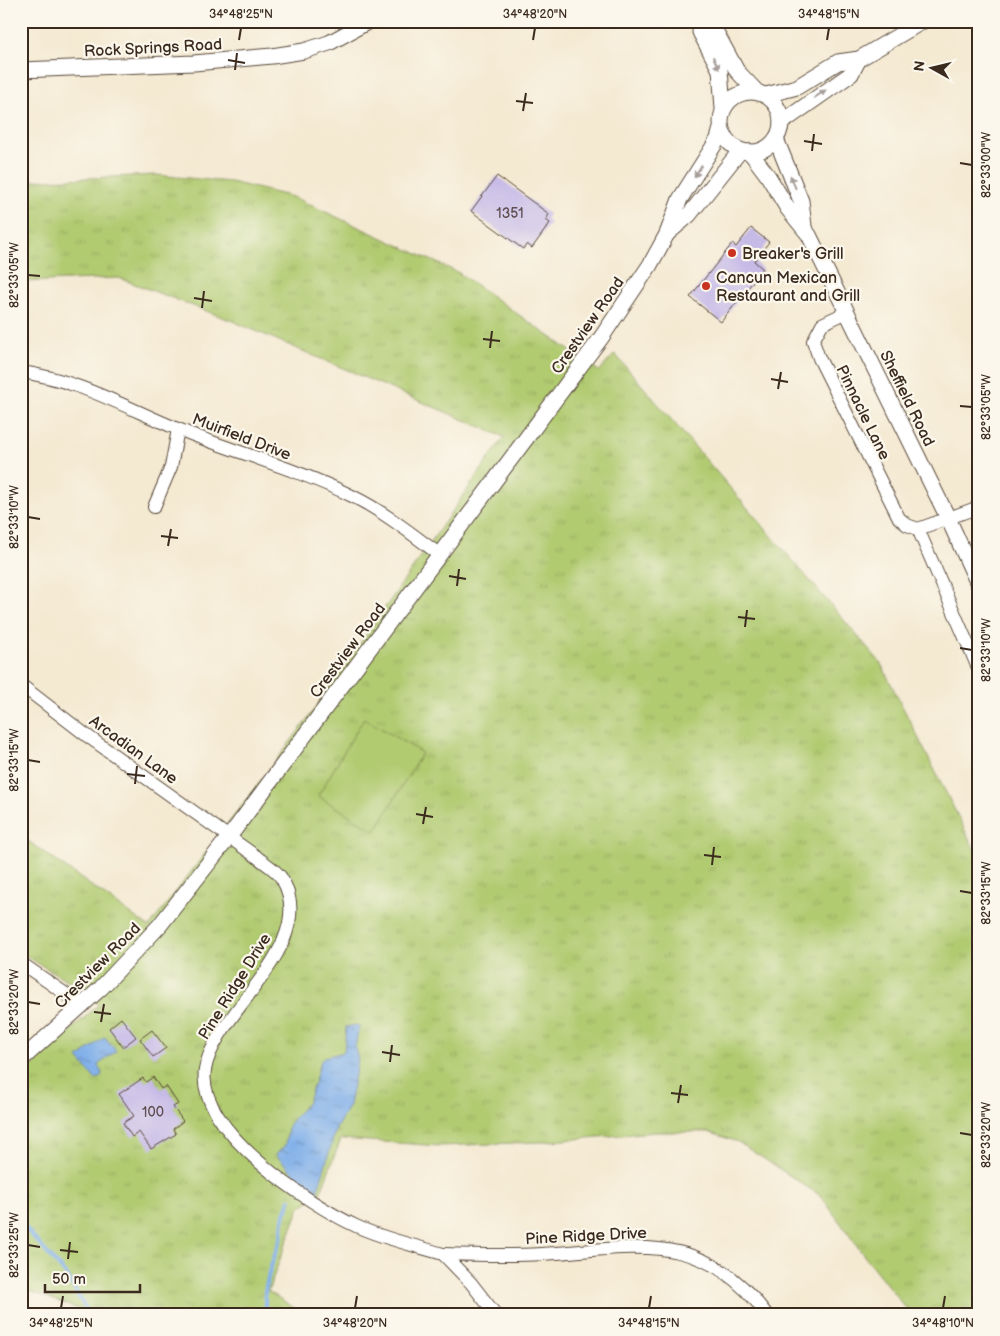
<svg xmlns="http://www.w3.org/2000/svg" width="1000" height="1336" font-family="'Balsamiq Sans',sans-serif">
  <defs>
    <pattern id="grass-tufts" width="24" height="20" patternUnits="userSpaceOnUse" patternTransform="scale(1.25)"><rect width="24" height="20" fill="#b1cb71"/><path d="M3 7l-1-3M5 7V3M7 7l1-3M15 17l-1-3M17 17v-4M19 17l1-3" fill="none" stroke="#99ae61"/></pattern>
    <pattern id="water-ripples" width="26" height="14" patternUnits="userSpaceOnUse" patternTransform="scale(1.25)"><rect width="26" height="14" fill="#7eaee9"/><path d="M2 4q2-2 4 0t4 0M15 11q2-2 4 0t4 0" fill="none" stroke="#688ebc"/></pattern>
  </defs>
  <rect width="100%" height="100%" fill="#fbf7ec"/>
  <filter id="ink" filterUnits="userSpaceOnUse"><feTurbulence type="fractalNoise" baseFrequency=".02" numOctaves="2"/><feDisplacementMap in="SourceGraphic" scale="10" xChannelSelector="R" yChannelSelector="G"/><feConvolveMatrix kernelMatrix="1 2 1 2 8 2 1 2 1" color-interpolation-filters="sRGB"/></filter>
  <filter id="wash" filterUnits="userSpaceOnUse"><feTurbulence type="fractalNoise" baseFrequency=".0096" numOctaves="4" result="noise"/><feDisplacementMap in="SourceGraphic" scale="20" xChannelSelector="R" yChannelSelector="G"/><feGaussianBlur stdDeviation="1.12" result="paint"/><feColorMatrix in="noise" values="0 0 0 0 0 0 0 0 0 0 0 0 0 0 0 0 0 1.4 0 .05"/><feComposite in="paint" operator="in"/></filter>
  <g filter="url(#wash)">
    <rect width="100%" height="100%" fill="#f4e9d1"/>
    <path fill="url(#grass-tufts)" stroke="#767a48" d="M156,175L231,182L293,197L459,273L599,371L615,354L880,662L979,858V1315H911L865,1257L821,1196L738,1142L708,1132H656L541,1142L440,1146L341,1139L320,1194L300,1207L268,1291L305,1315H83L81,1310L21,1288V1076L98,1005C78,982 46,971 21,952V836L149,927L304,724L504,437L230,320L119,278L21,282V181Z"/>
    <polygon fill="#b1cb71" stroke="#767a48" points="364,718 422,753 375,831 318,796"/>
    <g fill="url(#water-ripples)" stroke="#5c6c84">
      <polygon points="355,1025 359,1026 355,1048 358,1059 349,1105 336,1129 317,1193 298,1178 276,1155 285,1145 289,1124 308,1102 321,1061 324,1057 344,1052 346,1027"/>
      <polygon points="105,1037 116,1051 98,1065 102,1073 100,1078 95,1079 78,1058"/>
    </g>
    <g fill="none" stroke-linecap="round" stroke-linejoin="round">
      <g stroke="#7eaee9" stroke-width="4">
        <polyline points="21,1223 67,1276 89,1315"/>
        <polyline points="265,1309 265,1291 270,1269 281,1237 283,1220 290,1200"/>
      </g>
    </g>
    <g id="blocks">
      <g fill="#c6bae7">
        <polygon points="497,176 549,214 546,220 550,223 532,248 527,244 523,249 471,211"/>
        <polygon points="751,228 769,242 754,261 763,269 721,322 690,297 732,244 736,247"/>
        <polygon points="121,1018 136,1037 123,1047 109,1028"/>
        <polygon points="152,1030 166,1048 153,1057 140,1039"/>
        <polygon points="153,1077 161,1089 166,1086 178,1104 173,1107 183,1121 173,1129 176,1134 151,1149 139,1132 132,1137 123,1123 134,1116 119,1094 143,1078 146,1082"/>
      </g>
    </g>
  </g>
  <g filter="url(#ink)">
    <use href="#blocks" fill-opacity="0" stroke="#574739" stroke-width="1"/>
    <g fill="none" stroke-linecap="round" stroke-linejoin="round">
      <defs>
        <g id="minor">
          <polyline points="847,312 822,324 813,341 819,358 899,518 907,525 918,529 979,507"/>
          <path d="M21,372C76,379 127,408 178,429C234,452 298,469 352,496C383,511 412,534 440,555"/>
          <polyline points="154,507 171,467 178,429"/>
          <polyline points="918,529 979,670"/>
          <path d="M21,685L86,735L257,857C264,863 277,870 282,879C321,945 214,1012 205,1070C196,1130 310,1205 356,1226C384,1239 414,1245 443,1254"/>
          <polyline points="21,963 83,1006"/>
          <path d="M496,1315L471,1283L443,1254C476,1255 509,1256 542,1254C635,1248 703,1228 767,1315"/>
        </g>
        <g id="tertiary">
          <polyline points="701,21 700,32 720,70 723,108"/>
          <polyline points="707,21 711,23 737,71 757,92"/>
          <polyline points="21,70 194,63 272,56 304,51 329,43 369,21"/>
          <circle cx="751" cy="122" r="30"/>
          <polyline points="766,95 797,87 838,62 859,59 923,21"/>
          <polyline points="781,123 851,74 859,59"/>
          <polyline points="776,139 801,201 804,226"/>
          <polyline points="750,152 768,176 788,209 809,235 948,518 979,586"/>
          <polyline points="668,233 689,215 740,151"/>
          <polyline points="21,1060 101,988 160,925 229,837 601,338 650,265 667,234 680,199 718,139 721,128"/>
        </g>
      </defs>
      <use href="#minor" stroke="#574739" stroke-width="14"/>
      <use href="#tertiary" stroke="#574739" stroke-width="17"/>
      <use href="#minor" stroke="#fff" stroke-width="12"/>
      <use href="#tertiary" stroke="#fff" stroke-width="15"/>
    </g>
    <defs><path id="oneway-solid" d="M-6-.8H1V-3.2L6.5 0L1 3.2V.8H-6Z" transform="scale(1.25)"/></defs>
    <g fill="#a79f9a">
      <use href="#oneway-solid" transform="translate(716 63) rotate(65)"/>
      <use href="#oneway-solid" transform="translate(820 94) rotate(-34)"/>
      <use href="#oneway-solid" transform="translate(698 171) rotate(122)"/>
      <use href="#oneway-solid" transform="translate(793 182) rotate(-112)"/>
    </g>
  </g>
  <path fill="none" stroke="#3b2a1e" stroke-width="2" d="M239,40L241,28M533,40L535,28M827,40L829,28M228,60L245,63M235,70L237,53M516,101L533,103M523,111L526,93M804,141L822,144M812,151L814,134M960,163L972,165M28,275L40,276M194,298L212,301M202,308L204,291M483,339L500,341M490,348L492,331M771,379L788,382M778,389L781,372M960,406L972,407M28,517L40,519M161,536L178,538M168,546L171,529M449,576L466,579M457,586L459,569M738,617L755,619M745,627L747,610M960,648L972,650M28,760L40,762M127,774L145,776M135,784L137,766M416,814L433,817M423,824L426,807M704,855L721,857M712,865L714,847M960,891L972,893M28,1002L40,1004M94,1012L111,1014M101,1022L104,1004M382,1052L400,1055M390,1062L392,1045M671,1093L688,1095M678,1103L681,1085M960,1133L972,1135M28,1245L40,1247M60,1250L78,1252M68,1259L70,1242M61,1308L63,1296M355,1308L357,1296M649,1308L651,1296M943,1308L945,1296"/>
  <g fill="#c8321e" stroke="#fbf7ec" stroke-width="2">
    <circle cx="732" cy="253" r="5"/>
    <circle cx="706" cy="286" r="5"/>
  </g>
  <g text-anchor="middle" stroke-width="4.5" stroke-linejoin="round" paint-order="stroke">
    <g font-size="14" fill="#5e4e50">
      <text x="510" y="218">1351</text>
      <text x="153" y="1117">100</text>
    </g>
    <g font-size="16" fill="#3b2a1e" stroke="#fbf7ec">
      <text transform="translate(153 47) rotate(-3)" y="6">Rock Springs Road</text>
      <text transform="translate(587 325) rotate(-55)" y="6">Crestview Road</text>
      <text transform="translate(908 398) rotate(64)" y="6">Sheffield Road</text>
      <text transform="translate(864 412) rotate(64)" y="6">Pinnacle Lane</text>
      <text transform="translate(242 436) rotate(21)" y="6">Muirfield Drive</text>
      <text transform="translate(347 650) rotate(-53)" y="6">Crestview Road</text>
      <text transform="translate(134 749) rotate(36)" y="6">Arcadian Lane</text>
      <text transform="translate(97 965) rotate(-45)" y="6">Crestview Road</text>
      <text transform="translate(234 986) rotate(-58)" y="6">Pine Ridge Drive</text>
      <text transform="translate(586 1235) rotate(-3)" y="6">Pine Ridge Drive</text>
    </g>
    <g font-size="16" fill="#3b2a1e" stroke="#fbf7ec" text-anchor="start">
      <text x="742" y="259">Breaker's Grill</text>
      <text x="716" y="283">Cancun Mexican<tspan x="716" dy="18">Restaurant and Grill</tspan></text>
    </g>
  </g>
  <rect width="1000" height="1336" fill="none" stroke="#fbf7ec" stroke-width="55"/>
  <g transform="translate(932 68) rotate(278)" stroke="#fbf7ec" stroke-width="4" paint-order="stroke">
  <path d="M0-4L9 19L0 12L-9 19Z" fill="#3b2a1e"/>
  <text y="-8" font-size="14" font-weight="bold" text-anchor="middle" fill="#3b2a1e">N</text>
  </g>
  <path d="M45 1284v8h95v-8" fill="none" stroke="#3b2a1e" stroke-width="2.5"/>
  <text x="52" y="1284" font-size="15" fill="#3b2a1e" stroke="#fbf7ec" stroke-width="4" paint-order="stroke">50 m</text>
  <rect x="28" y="28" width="944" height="1280" fill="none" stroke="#3b2a1e" stroke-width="2"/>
  <g font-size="12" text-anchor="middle" fill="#3b2a1e">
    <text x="241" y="18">34°48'25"N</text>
    <text x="535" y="18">34°48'20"N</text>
    <text x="829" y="18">34°48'15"N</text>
    <text transform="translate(986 165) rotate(-90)" y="4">82°33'00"W</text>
    <text transform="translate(14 275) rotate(-90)" y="4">82°33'05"W</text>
    <text transform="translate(986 407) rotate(-90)" y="4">82°33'05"W</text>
    <text transform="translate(14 517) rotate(-90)" y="4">82°33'10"W</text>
    <text transform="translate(986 650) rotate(-90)" y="4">82°33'10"W</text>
    <text transform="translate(14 760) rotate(-90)" y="4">82°33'15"W</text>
    <text transform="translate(986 893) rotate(-90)" y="4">82°33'15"W</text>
    <text transform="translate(14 1002) rotate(-90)" y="4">82°33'20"W</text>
    <text transform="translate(986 1135) rotate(-90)" y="4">82°33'20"W</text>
    <text transform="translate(14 1245) rotate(-90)" y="4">82°33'25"W</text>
    <text x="61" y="1327">34°48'25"N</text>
    <text x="355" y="1327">34°48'20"N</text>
    <text x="649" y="1327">34°48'15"N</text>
    <text x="943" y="1327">34°48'10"N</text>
  </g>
</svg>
